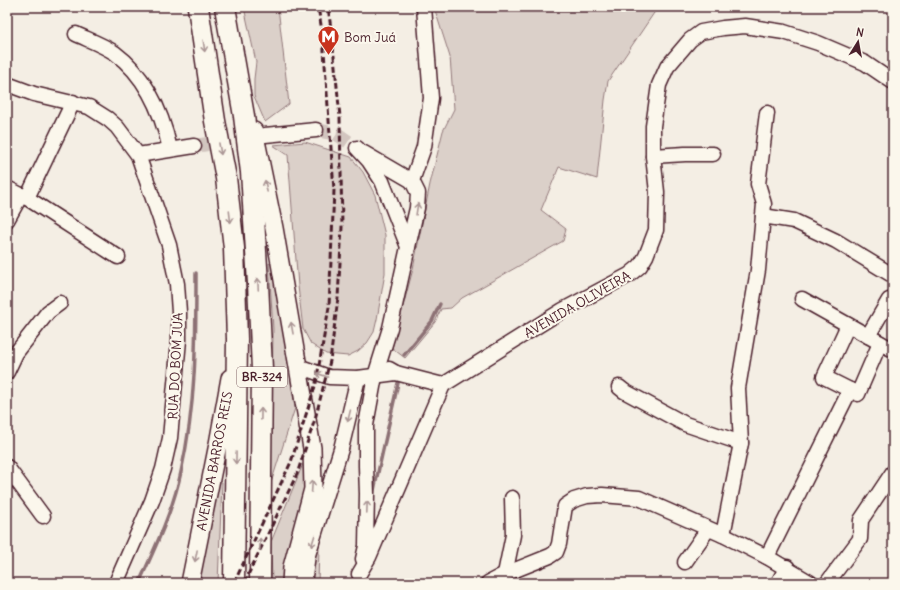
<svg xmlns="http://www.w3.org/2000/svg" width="900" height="590" font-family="Delius,sans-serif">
  <rect width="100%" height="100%" fill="#f4eee4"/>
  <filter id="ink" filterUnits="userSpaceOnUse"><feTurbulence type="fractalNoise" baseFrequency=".025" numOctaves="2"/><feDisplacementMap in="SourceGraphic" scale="8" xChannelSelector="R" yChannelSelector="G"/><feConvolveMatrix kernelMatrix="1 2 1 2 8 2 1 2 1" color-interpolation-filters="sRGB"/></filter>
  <g filter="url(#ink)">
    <g fill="#dbd0c9" stroke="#92787a">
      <polygon points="244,7 278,7 289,104 265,122 254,96 254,79 256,62"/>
      <polygon points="434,7 658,7 608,81 605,100 597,179 559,167 541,210 566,229 563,241 462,298 451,308 441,309 435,322 405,358 392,348 413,269 430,184 443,131 454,109 450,57"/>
      <polygon points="305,142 351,157 363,172 375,195 385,235 385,273 377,319 374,332 367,343 358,351 348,356 326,354 311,344 303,329 298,286 288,155 273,145"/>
      <polygon points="269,263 274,266 295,408 271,483 273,329"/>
      <polygon points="305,459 316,514 319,548 318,583 272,583 271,542"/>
      <polygon points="217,481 222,482 218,583 198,583"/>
    </g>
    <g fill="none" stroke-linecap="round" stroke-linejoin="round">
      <g stroke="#8d7174" stroke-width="3.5">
        <polyline points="404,355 432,321 440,304"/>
        <polyline points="372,499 398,383"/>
        <path d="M139,583C155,548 173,510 181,472C196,406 196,341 196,273"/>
      </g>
      <g stroke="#d2c5bf" stroke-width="14" stroke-dasharray="14 7" stroke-linecap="butt">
        <polyline points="316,130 337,134 357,148"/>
        <polyline points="194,146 255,137"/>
      </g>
      <defs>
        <g id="minor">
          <path d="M76,34C89,40 103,45 115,53C146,76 162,113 170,149"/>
          <polyline points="7,84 34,94 89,107 108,119 117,127 138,155 169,245 177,284 179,312 179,340 170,438 163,469 152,501 116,583"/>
          <polyline points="265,135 316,130"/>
          <polyline points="357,148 369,161 382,181 408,247 390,328 375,376 366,425 366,466 367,494 366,546 363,559"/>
          <polyline points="364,153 412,181 418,193 417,208 408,247"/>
          <polyline points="138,155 194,146"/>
          <polyline points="653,156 685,154 713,154"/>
          <polyline points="412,181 424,147 431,98 424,7"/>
          <polyline points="7,188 27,198 118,257"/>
          <polyline points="27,198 73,102"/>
          <polyline points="763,216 794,221 836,241 892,275 893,274"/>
          <polyline points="7,220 21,195"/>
          <polyline points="802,299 893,350"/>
          <polyline points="848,325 824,377 858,394 880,343"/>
          <polyline points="868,336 889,300"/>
          <polyline points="298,366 329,377 358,378 396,373"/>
          <polyline points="389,369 396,373 443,385"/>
          <polyline points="7,372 16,353 48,312 60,303"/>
          <polyline points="619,387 624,391 685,424 741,443"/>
          <polyline points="7,467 43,516"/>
          <polyline points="723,535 741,443 738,388 758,270 764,204 758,184 767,113"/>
          <polyline points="767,557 850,390"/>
          <polyline points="685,562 708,529"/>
          <polyline points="359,574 369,557 443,385 563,310 629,275 640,266 646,256 656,230 657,192 653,156 653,126 659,85 667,67 690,40 701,32 723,28 745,26 784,32 818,43 865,63 893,82"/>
          <polyline points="505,574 513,535 512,498"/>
          <polyline points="304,583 308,555 341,449 358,378"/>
          <polyline points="488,583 505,574 550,556 556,552 559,544 565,506 574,500 587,496 602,495 639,498 723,535 767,557 811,583"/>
          <polyline points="778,583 787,567"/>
          <polyline points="827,583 860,539 861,520 893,472"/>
        </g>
        <g id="major">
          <polyline points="254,131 274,228 312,448 313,489 292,567 291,583"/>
          <polyline points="190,583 218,444 230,378"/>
        </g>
        <g id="highway">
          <polyline points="198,7 215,121 226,178 234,248 237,339 234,583"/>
          <polyline points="225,7 244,116 251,172 258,283 262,369 260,583"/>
        </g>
      </defs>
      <use href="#minor" stroke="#4a1f2b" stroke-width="17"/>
      <use href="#major" stroke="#4a1f2b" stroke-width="20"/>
      <use href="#highway" stroke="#4a1f2b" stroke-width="23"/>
      <use href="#minor" stroke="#fbf7ec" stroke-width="14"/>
      <use href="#major" stroke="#fbf7ec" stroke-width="17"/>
      <use href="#highway" stroke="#fbf7ec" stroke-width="20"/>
      <g stroke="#4a1f2b" stroke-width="3" stroke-dasharray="6 3" stroke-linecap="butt">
        <polyline points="234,583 291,462 316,383 329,307 334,190 323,37 318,7"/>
        <polyline points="244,583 297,474 315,419 330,361 338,298 342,227 340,117 332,36 328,7"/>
      </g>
    </g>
    <defs><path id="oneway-shaft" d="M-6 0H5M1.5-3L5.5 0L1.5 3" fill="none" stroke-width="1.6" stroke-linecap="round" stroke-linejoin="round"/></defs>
    <g stroke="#ab9695">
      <use href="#oneway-shaft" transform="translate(204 46) rotate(82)"/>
      <use href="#oneway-shaft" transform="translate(220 149) rotate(80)"/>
      <use href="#oneway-shaft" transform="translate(266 186) rotate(-101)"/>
      <use href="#oneway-shaft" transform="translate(417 209) rotate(-81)"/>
      <use href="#oneway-shaft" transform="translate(230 217) rotate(83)"/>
      <use href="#oneway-shaft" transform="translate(258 284) rotate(-93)"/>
      <use href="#oneway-shaft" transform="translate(292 328) rotate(-100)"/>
      <use href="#oneway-shaft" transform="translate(322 375) rotate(-161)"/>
      <use href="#oneway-shaft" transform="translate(261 414) rotate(-89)"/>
      <use href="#oneway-shaft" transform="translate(349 416) rotate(104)"/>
      <use href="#oneway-shaft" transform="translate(236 458) rotate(91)"/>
      <use href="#oneway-shaft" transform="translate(312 486) rotate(-86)"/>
      <use href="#oneway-shaft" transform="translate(367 507) rotate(-88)"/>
      <use href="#oneway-shaft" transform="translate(313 541) rotate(107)"/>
      <use href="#oneway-shaft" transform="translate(260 544) rotate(-89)"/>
      <use href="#oneway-shaft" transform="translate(196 556) rotate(101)"/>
    </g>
  </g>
  <defs>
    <symbol id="metro-pin" viewBox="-11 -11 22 30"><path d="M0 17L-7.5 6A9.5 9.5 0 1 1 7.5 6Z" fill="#c8321e" stroke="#fbf7ec"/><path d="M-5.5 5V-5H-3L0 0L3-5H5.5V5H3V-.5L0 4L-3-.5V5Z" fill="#fff"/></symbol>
  </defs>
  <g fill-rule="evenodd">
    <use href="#metro-pin" x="316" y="24" width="25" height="34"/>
  </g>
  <g text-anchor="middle" stroke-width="4" stroke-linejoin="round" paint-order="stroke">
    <rect fill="#fbf7ec" stroke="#7f6065" stroke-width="1" x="237" y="367" width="50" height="20" rx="3"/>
    <g font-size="12" font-weight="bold" fill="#4a1f2b">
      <text x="262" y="381">BR-324</text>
    </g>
    <g font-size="13" fill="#4a1f2b" stroke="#fbf7ec" text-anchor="start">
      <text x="344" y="42">Bom Juá</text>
    </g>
    <g font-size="13" fill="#4a1f2b" stroke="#fbf7ec">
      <text transform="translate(577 304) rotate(-30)" y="5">AVENIDA OLIVEIRA</text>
      <text transform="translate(175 366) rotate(-87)" y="5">RUA DO BOM JUA</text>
      <text transform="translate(214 461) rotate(-79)" y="5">AVENIDA BARROS REIS</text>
    </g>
  </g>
  <rect width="900" height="590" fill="none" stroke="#fbf7ec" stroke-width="24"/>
  <rect x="12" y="12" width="876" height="566" fill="none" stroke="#4a1f2b" stroke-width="1.5" filter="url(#ink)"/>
  <g transform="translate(858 42) rotate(11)" stroke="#fbf7ec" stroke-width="3" paint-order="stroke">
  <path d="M0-3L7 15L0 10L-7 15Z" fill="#4a1f2b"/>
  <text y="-6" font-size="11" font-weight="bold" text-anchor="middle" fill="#4a1f2b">N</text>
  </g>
</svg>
